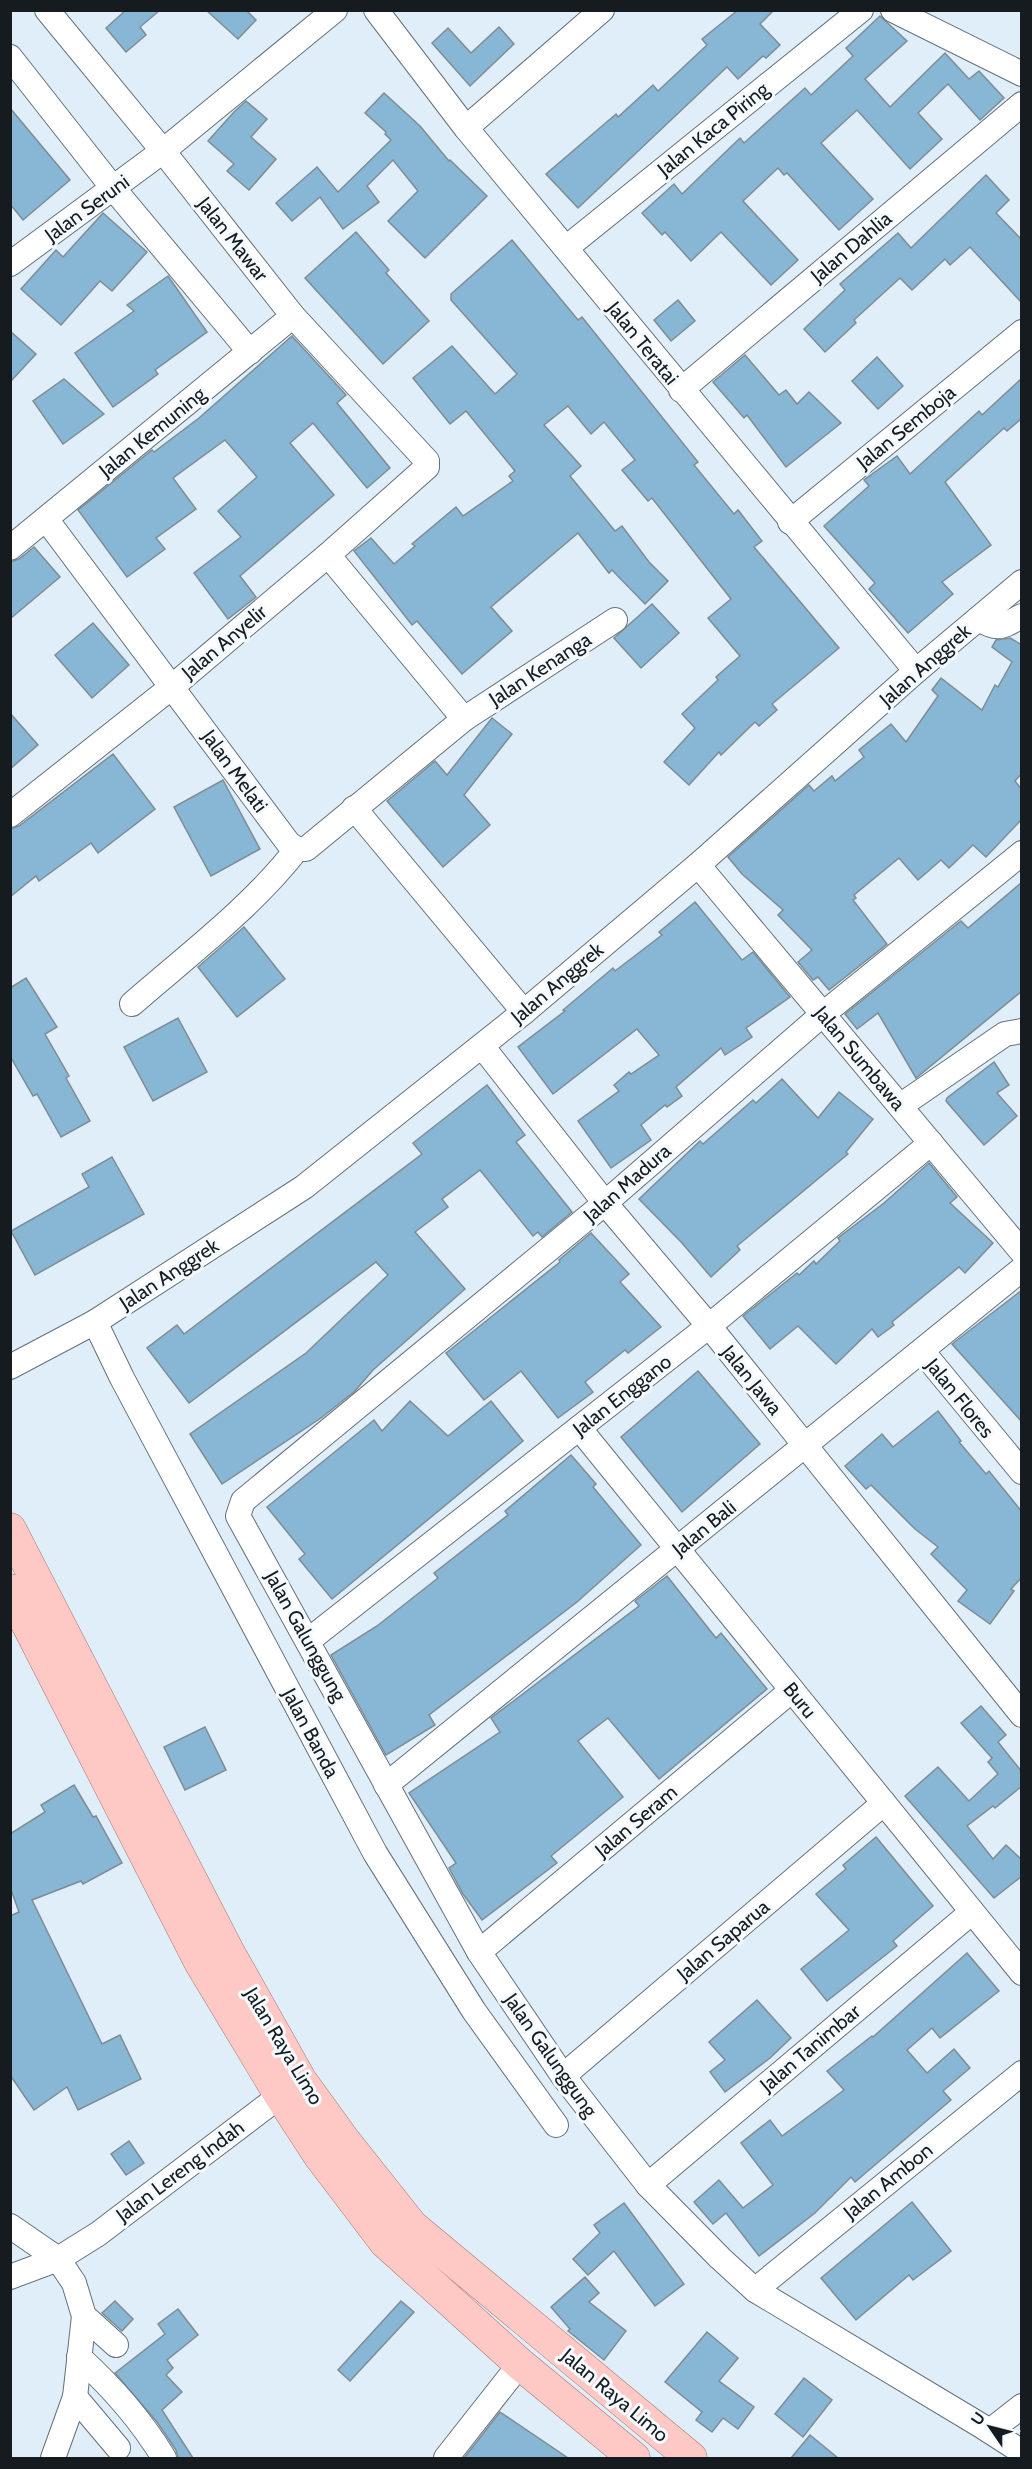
<svg xmlns="http://www.w3.org/2000/svg" width="1032" height="2469" font-family="Cabin,sans-serif">
  <rect width="100%" height="100%" fill="#dfeef8"/>
  <g fill="#88b6d5" stroke="#7e8c95" stroke-width="1.5">
    <polygon points="126,10 160,10 140,27 146,35 126,52 106,28"/>
    <polygon points="206,10 246,10 256,20 238,39"/>
    <polygon points="738,10 774,10 760,24 780,45 766,58 763,56 738,79 727,67 578,208 546,174 616,114 618,117 653,85 658,91 707,45 702,39"/>
    <polygon points="880,16 907,41 865,79 890,107 945,53 969,79 979,71 1004,98 980,120 948,84 918,113 942,139 910,169 857,110 821,143 873,199 839,230 787,173 784,175 778,168 743,201 798,260 771,285 721,232 691,261 665,232 662,235 642,213 674,184 682,194 740,138 744,143 805,88 811,95 853,56 846,48"/>
    <polygon points="499,27 514,44 470,86 432,43 448,28 471,53"/>
    <polygon points="384,93 420,126 449,161 450,160 487,196 425,258 388,221 418,191 393,160 367,186 379,202 343,229 320,197 292,221 276,203 317,167 338,192 391,140 385,134 386,132 365,113"/>
    <polygon points="246,101 267,119 251,137 276,159 249,190 227,171 234,164 208,141 234,112"/>
    <polygon points="10,108 70,180 23,220 10,204"/>
    <polygon points="986,175 1009,200 996,213 1022,240 1022,303 970,247 950,265 945,259 912,290 900,278 854,320 856,323 825,352 804,329 845,290 840,284 898,233 911,248"/>
    <polygon points="103,213 147,252 112,291 100,281 61,325 21,289 56,250 63,257"/>
    <polygon points="356,232 389,270 386,273 429,321 383,364 305,278"/>
    <polygon points="512,240 578,320 582,317 698,462 694,465 734,514 738,510 762,541 754,547 839,648 772,704 777,710 759,726 755,722 721,755 719,752 689,785 664,762 695,728 682,714 718,680 716,677 740,656 708,618 731,599 652,498 648,501 622,470 635,460 604,422 591,434 568,406 544,425 581,466 570,476 615,531 622,526 649,562 668,581 645,604 612,570 609,573 578,533 491,607 512,631 462,674 417,621 412,625 354,551 371,538 394,564 415,546 412,544 456,507 463,516 513,481 509,476 515,471 466,411 450,424 413,378 452,346 495,394 517,374 451,300 451,294"/>
    <polygon points="168,276 207,332 155,370 158,374 113,407 75,353 134,311 127,305"/>
    <polygon points="678,300 695,321 671,341 654,320"/>
    <polygon points="10,331 36,354 10,382"/>
    <polygon points="292,336 346,395 337,403 390,468 367,488 313,423 290,443 334,495 240,576 256,597 228,619 194,573 241,537 218,511 257,477 225,440 173,478 196,509 156,538 165,549 127,577 78,510 152,450 154,452 199,418"/>
    <polygon points="745,355 779,395 786,390 797,404 809,392 841,423 786,467 747,415 744,418 713,382"/>
    <polygon points="877,357 903,386 878,409 852,381"/>
    <polygon points="1022,378 1022,418 1007,431 1004,428 945,482 991,545 942,582 953,594 908,633 869,589 875,583 824,526 869,486 864,480 897,456 910,474 979,411 982,415"/>
    <polygon points="64,379 104,414 63,444 33,401"/>
    <polygon points="34,547 60,577 10,619 10,562 19,559"/>
    <polygon points="652,604 679,633 641,668 614,638"/>
    <polygon points="93,623 129,665 92,698 55,655"/>
    <polygon points="1010,638 1022,645 1022,773 1015,781 1022,790 1022,819 986,857 973,845 949,868 941,860 918,880 899,858 854,895 856,898 853,900 887,944 829,990 818,977 813,980 798,962 812,950 778,915 783,910 742,874 728,857 809,785 814,791 832,776 835,781 864,757 859,750 891,724 906,742 938,696 932,690 941,678 982,710 995,685 998,687 1012,662 992,647 996,640"/>
    <polygon points="10,713 38,745 10,769"/>
    <polygon points="492,718 512,734 464,795 490,825 443,867 387,801 435,761 447,775"/>
    <polygon points="113,754 155,809 98,853 91,843 39,881 36,876 10,897 10,829 19,826"/>
    <polygon points="223,780 260,849 211,876 174,807"/>
    <polygon points="1022,882 1022,991 916,1078 878,1013 857,1029 845,1014 961,921 968,928"/>
    <polygon points="695,902 742,960 753,952 790,997 746,1028 752,1037 725,1055 721,1048 676,1087 682,1096 667,1107 665,1105 641,1125 651,1140 611,1168 578,1121 619,1091 614,1085 629,1072 631,1074 659,1055 637,1029 553,1094 518,1047 565,1011 563,1010 613,968 615,971 662,935 659,932"/>
    <polygon points="244,927 285,979 237,1017 198,967"/>
    <polygon points="26,978 57,1027 45,1034 69,1076 66,1078 90,1121 61,1137 37,1094 33,1096 10,1056 10,988"/>
    <polygon points="178,1018 207,1072 153,1101 124,1047"/>
    <polygon points="994,1062 1009,1085 997,1093 1017,1116 984,1145 946,1101 947,1098"/>
    <polygon points="782,1079 818,1118 839,1092 873,1119 846,1152 848,1154 737,1246 740,1250 711,1277 682,1243 639,1199 700,1141 703,1144 753,1100 756,1103"/>
    <polygon points="487,1085 525,1135 516,1142 572,1212 542,1237 538,1232 533,1236 480,1170 442,1199 448,1207 415,1232 465,1289 373,1370 355,1391 321,1418 222,1484 190,1434 306,1353 388,1275 376,1262 189,1403 147,1348 177,1325 184,1334 422,1154 413,1143"/>
    <polygon points="112,1157 144,1214 35,1275 11,1231 89,1187 82,1174"/>
    <polygon points="929,1163 957,1197 950,1203 993,1243 965,1273 959,1267 892,1322 894,1325 878,1337 872,1329 836,1364 798,1326 770,1349 743,1316 797,1273 799,1275 814,1261 816,1264 840,1241 838,1238 884,1203"/>
    <polygon points="591,1233 629,1274 620,1282 661,1327 628,1353 625,1350 585,1382 593,1392 558,1418 521,1371 484,1400 446,1353 560,1262 559,1260"/>
    <polygon points="1022,1290 1022,1422 952,1344"/>
    <polygon points="698,1371 760,1444 682,1512 621,1437"/>
    <polygon points="410,1401 448,1436 491,1401 523,1441 332,1599 299,1559 305,1554 267,1507 374,1420 382,1431"/>
    <polygon points="938,1411 961,1441 959,1442 986,1474 989,1471 1022,1512 1022,1577 1011,1589 1014,1591 990,1624 958,1601 967,1590 931,1554 938,1547 915,1529 871,1485 866,1489 845,1466 882,1434 893,1447"/>
    <polygon points="571,1455 596,1484 593,1487 641,1545 577,1602 429,1715 435,1725 386,1755 331,1655 377,1626 438,1578 434,1573 508,1515 505,1511"/>
    <polygon points="667,1576 716,1638 721,1633 767,1689 659,1779 608,1718 578,1741 623,1797 551,1856 557,1863 482,1920 463,1894 449,1868 456,1863 409,1793 500,1732 491,1718 639,1606 635,1601"/>
    <polygon points="981,1706 1006,1735 998,1742 1022,1772 1022,1786 995,1808 993,1806 967,1826 993,1859 1006,1845 1022,1860 1022,1876 994,1898 905,1796 938,1767 969,1801 998,1774 988,1762 992,1758 961,1723"/>
    <polygon points="205,1727 226,1770 185,1790 164,1747"/>
    <polygon points="74,1785 93,1817 96,1816 122,1863 83,1884 81,1881 32,1900 102,2044 120,2035 141,2079 78,2110 67,2087 34,2110 10,2075 10,1916 19,1912 10,1887 10,1834 45,1812 41,1805"/>
    <polygon points="876,1837 933,1906 893,1941 897,1946 827,2001 801,1969 849,1930 816,1894 846,1869 843,1865"/>
    <polygon points="967,1953 999,1991 940,2038 932,2028 907,2050 927,2073 954,2049 970,2068 943,2091 951,2100 855,2182 851,2177 815,2213 759,2256 726,2213 713,2224 694,2202 719,2180 743,2208 773,2185 741,2143 770,2120 782,2136 844,2090 827,2071 872,2036 873,2037"/>
    <polygon points="757,2000 791,2038 770,2058 725,2092 710,2072 725,2060 709,2042"/>
    <polygon points="129,2141 144,2163 126,2175 111,2154"/>
    <polygon points="912,2202 951,2251 913,2280 909,2275 856,2320 821,2278"/>
    <polygon points="624,2203 684,2284 655,2306 614,2251 588,2275 573,2259 600,2233 594,2225"/>
    <polygon points="585,2277 599,2293 589,2302 626,2331 604,2360 568,2331 570,2329 551,2307"/>
    <polygon points="115,2301 133,2319 122,2331 102,2313"/>
    <polygon points="401,2301 414,2312 350,2381 338,2370"/>
    <polygon points="178,2309 198,2335 167,2360 173,2368 166,2375 182,2392 162,2410 193,2458 178,2458 176,2450 157,2422 115,2373 165,2334 158,2324"/>
    <polygon points="707,2332 738,2358 719,2381 754,2407 738,2429 723,2418 712,2432 696,2420 702,2412 665,2382"/>
    <polygon points="804,2378 832,2400 803,2437 775,2414"/>
    <polygon points="500,2412 568,2458 464,2458"/>
    <polygon points="810,2435 838,2458 791,2458"/>
  </g>
  <g fill="none" stroke-linecap="round" stroke-linejoin="round">
    <defs>
      <g id="minor">
        <polyline points="376,10 466,128 916,671"/>
        <polyline points="893,10 1022,74"/>
        <polyline points="10,57 113,188 250,352"/>
        <polyline points="466,128 602,10"/>
        <polyline points="566,248 861,10"/>
        <polyline points="10,264 163,151 335,10"/>
        <polyline points="681,390 1022,104"/>
        <polyline points="46,519 289,844 297,849 306,849 464,719 615,620"/>
        <polyline points="790,522 1022,332"/>
        <polyline points="10,548 293,316"/>
        <polyline points="328,555 464,719"/>
        <path d="M978,619C999,631 1001,627 1022,616"/>
        <polyline points="354,808 524,1012"/>
        <polyline points="10,815 173,686 328,555 427,467 427,461 293,316 163,151 47,10"/>
        <polyline points="1022,853 823,1014 605,1203 243,1501 238,1516 479,1952 563,2076 648,2185 720,2258 755,2290 980,2425 1022,2452"/>
        <polyline points="698,865 1022,1252"/>
        <path d="M132,1004C188,955 251,908 297,849"/>
        <polyline points="482,1046 605,1203 709,1326 1022,1715"/>
        <polyline points="900,1106 1005,1034 1022,1031"/>
        <polyline points="95,1322 122,1378 375,1853 474,2011 556,2125"/>
        <polyline points="922,1351 1022,1472"/>
        <polyline points="10,1367 95,1322 304,1187 524,1012 698,865 916,671 1022,582"/>
        <polyline points="579,1428 1022,1973"/>
        <polyline points="309,1640 709,1326 931,1143"/>
        <polyline points="386,1785 1022,1269"/>
        <polyline points="479,1952 792,1690"/>
        <polyline points="563,2076 884,1803"/>
        <polyline points="648,2185 972,1912"/>
        <polyline points="10,2226 58,2259 74,2283 84,2316 75,2397 53,2458"/>
        <polyline points="10,2277 58,2259 98,2234 293,2086"/>
        <polyline points="755,2290 1022,2073"/>
        <polyline points="84,2316 116,2345"/>
        <path d="M79,2357C112,2387 141,2420 164,2458"/>
        <polyline points="75,2397 118,2448"/>
        <polyline points="990,2431 1022,2406"/>
        <polyline points="446,2458 520,2364"/>
      </g>
      <g id="major">
        <polyline points="10,1529 229,1953 301,2081 343,2139 412,2226 691,2458"/>
        <polyline points="10,1590 200,1962 280,2095 319,2155 385,2242 520,2364 634,2458"/>
      </g>
    </defs>
    <use href="#minor" stroke="#64717a" stroke-width="26"/>
    <use href="#major" stroke="#ad7572" stroke-width="33"/>
    <use href="#minor" stroke="#fff" stroke-width="24"/>
    <use href="#major" stroke="#fec9c5" stroke-width="32"/>
  </g>
  <g text-anchor="middle" stroke-width="6" stroke-linejoin="round" paint-order="stroke">
    <g font-size="20" fill="#161b1f" stroke="#f4fafe">
      <text transform="translate(713 129) rotate(-39)" y="7">Jalan Kaca Piring</text>
      <text transform="translate(87 208) rotate(-36)" y="7">Jalan Seruni</text>
      <text transform="translate(233 239) rotate(52)" y="7">Jalan Mawar</text>
      <text transform="translate(851 247) rotate(-40)" y="7">Jalan Dahlia</text>
      <text transform="translate(643 343) rotate(51)" y="7">Jalan Teratai</text>
      <text transform="translate(906 427) rotate(-39)" y="7">Jalan Semboja</text>
      <text transform="translate(152 432) rotate(-39)" y="7">Jalan Kemuning</text>
      <text transform="translate(224 642) rotate(-40)" y="7">Jalan Anyelir</text>
      <text transform="translate(925 665) rotate(-41)" y="7">Jalan Anggrek</text>
      <text transform="translate(540 669) rotate(-33)" y="7">Jalan Kenanga</text>
      <text transform="translate(235 771) rotate(54)" y="7">Jalan Melati</text>
      <text transform="translate(557 983) rotate(-40)" y="7">Jalan Anggrek</text>
      <text transform="translate(860 1058) rotate(50)" y="7">Jalan Sumbawa</text>
      <text transform="translate(627 1183) rotate(-41)" y="7">Jalan Madura</text>
      <text transform="translate(169 1274) rotate(-33)" y="7">Jalan Anggrek</text>
      <text transform="translate(752 1380) rotate(51)" y="7">Jalan Jawa</text>
      <text transform="translate(622 1395) rotate(-38)" y="7">Jalan Enggano</text>
      <text transform="translate(960 1398) rotate(51)" y="7">Jalan Flores</text>
      <text transform="translate(704 1528) rotate(-39)" y="7">Jalan Bali</text>
      <text transform="translate(306 1636) rotate(61)" y="7">Jalan Galunggung</text>
      <text transform="translate(800 1700) rotate(51)" y="7">Buru</text>
      <text transform="translate(311 1733) rotate(62)" y="7">Jalan Banda</text>
      <text transform="translate(636 1821) rotate(-40)" y="7">Jalan Seram</text>
      <text transform="translate(723 1940) rotate(-40)" y="7">Jalan Saparua</text>
      <text transform="translate(284 2046) rotate(59)" y="7">Jalan Raya Limo</text>
      <text transform="translate(810 2048) rotate(-40)" y="7">Jalan Tanimbar</text>
      <text transform="translate(551 2055) rotate(55)" y="7">Jalan Galunggung</text>
      <text transform="translate(180 2171) rotate(-37)" y="7">Jalan Lereng Indah</text>
      <text transform="translate(888 2181) rotate(-39)" y="7">Jalan Ambon</text>
      <text transform="translate(615 2395) rotate(40)" y="7">Jalan Raya Limo</text>
    </g>
  </g>
  <rect width="1032" height="2469" fill="none" stroke="#161b1f" stroke-width="24"/>
  <g transform="translate(990 2427) rotate(305)" stroke="#f4fafe" stroke-width="4.5" paint-order="stroke">
  <path d="M0-4.5L10 22L0 15L-10 22Z" fill="#161b1f"/>
  <text y="-9" font-size="16" font-weight="bold" text-anchor="middle" fill="#161b1f">U</text>
  </g>
</svg>
